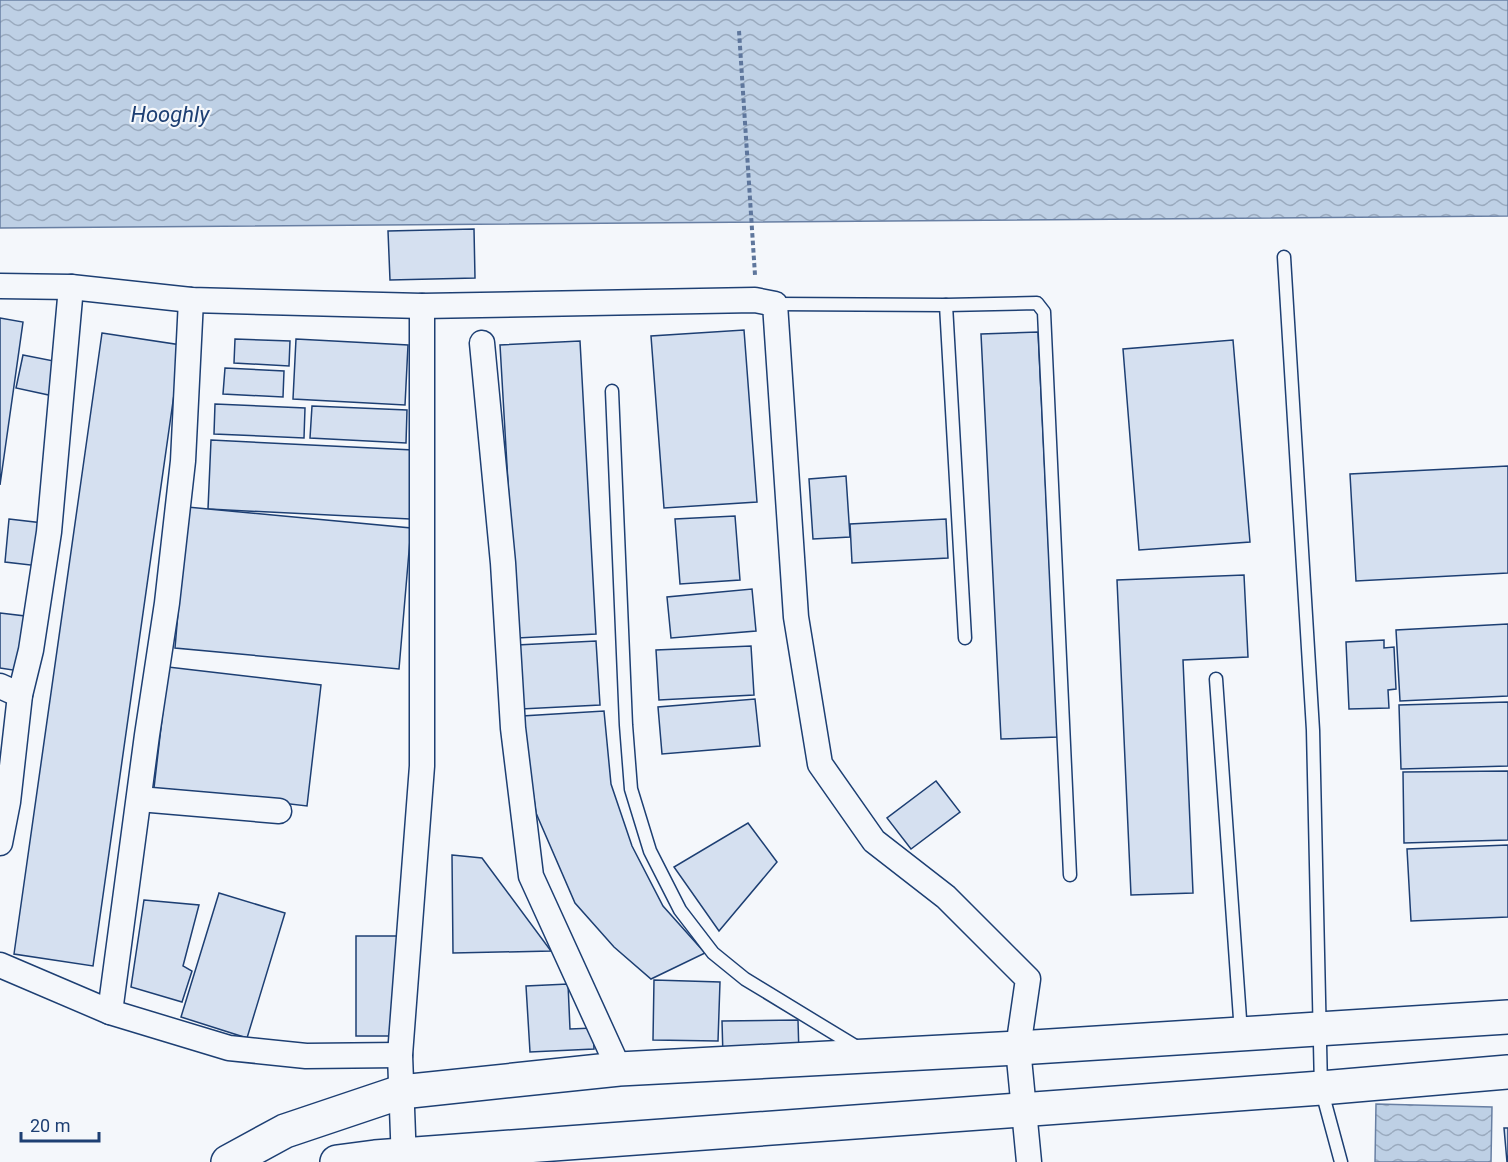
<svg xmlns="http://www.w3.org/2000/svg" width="1508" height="1162" font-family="Roboto,sans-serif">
  <defs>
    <pattern id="water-waves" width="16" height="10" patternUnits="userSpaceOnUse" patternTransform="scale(1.5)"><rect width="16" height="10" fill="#bed0e5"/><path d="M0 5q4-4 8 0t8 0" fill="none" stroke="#9aaabe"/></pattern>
  </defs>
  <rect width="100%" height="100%" fill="#f4f7fb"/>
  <g fill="url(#water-waves)" stroke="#687fa3" stroke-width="1.5">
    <polygon points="0,0 1508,0 1508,216 0,228"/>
    <polygon points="1376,1104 1492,1107 1491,1162 1375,1162"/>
  </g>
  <g fill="#d5e0f0" stroke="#1d3f73" stroke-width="1.5">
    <polygon points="474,229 475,278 390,280 388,231"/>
    <polygon points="0,318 23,322 0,485"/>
    <polygon points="744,330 757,502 664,508 651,336"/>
    <polygon points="1038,332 1058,737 1001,739 981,334"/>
    <polygon points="102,333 181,345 93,966 14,954"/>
    <polygon points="235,339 290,341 289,366 234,363"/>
    <polygon points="296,339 408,345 405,405 293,399"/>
    <polygon points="1233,340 1250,542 1139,550 1123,349"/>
    <polygon points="580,341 596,634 517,638 500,345"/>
    <polygon points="23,355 64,363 58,397 16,388"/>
    <polygon points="225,368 284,371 283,397 223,394"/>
    <polygon points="215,404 305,408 304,438 214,434"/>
    <polygon points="312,406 407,410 406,443 310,438"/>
    <polygon points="211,440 413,450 410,519 208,509"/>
    <polygon points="1508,466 1508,573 1356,581 1350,474"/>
    <polygon points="846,476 850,537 813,539 809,479"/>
    <polygon points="187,507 411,528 399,669 175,648"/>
    <polygon points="735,516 740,580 680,584 675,519"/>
    <polygon points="9,519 43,523 39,566 5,562"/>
    <polygon points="946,519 948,558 852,563 850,524"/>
    <polygon points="1244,575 1248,657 1183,660 1193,893 1131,895 1117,580"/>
    <polygon points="752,589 756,631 671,638 667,597"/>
    <polygon points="0,613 25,616 19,671 0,668"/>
    <polygon points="1508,624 1508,696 1400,701 1396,630"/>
    <polygon points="1384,640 1384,648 1394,647 1396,689 1388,690 1389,708 1349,709 1346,642"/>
    <polygon points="596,641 600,705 521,709 517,645"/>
    <polygon points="751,646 754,695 659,700 656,650"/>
    <polygon points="168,667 321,685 307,806 154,788"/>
    <polygon points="755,699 760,746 662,754 658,707"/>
    <polygon points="1508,702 1508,766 1401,769 1399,705"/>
    <polygon points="604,711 611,784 632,846 663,906 705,953 651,979 614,947 575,903 536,813 522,716"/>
    <polygon points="1508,771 1508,840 1404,843 1403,772"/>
    <polygon points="936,781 960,812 911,849 887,818"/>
    <polygon points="748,823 777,862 719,931 674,867"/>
    <polygon points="1508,845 1508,917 1411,921 1407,849"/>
    <polygon points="452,855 482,858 551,951 453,953"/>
    <polygon points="219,893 285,913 247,1038 181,1017"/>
    <polygon points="144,900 199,905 183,966 192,971 182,1002 131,987"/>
    <rect x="356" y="936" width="41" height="100"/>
    <polygon points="654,980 720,982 718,1041 653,1040"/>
    <polygon points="568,984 570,1029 593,1028 594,1049 530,1052 526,986"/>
    <polygon points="798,1020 799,1055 723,1057 722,1021"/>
    <polygon points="1504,1128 1508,1128 1508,1162 1507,1162"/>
  </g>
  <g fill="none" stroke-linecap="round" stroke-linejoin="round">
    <defs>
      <g id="service">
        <polyline points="1284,257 1313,730 1321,1088 1341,1162"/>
        <polyline points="775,304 946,305 965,638"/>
        <polyline points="946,305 1037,303 1044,312 1070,875"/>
        <polyline points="612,391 626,725 631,789 650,851 680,910 713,953 745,979 860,1049"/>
        <polyline points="1216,679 1241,1033"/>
      </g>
      <g id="minor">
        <polyline points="0,286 71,287 191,300 422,306 755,300 775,304 796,617 820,764 874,841 946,897 1028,979 1018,1048 1029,1162"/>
        <polyline points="191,300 183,461 167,603 147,735 110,1012 229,1048 306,1056 400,1055"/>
        <polyline points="482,343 503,563 513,728 531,876 619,1069"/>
        <polyline points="0,686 20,695"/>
        <polyline points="139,799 279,811"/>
        <polyline points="0,843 8,802 20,695 31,650 49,532 71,287"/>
        <polyline points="0,965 110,1012"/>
        <polyline points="404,1162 400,1055 422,766 422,306"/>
      </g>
      <g id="secondary">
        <polyline points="228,1162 285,1131 401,1092 619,1069 1018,1048 1508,1017"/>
        <polyline points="337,1162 375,1157 1321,1088 1508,1072"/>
      </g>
    </defs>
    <use href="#service" stroke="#1d3f73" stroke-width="15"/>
    <use href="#minor" stroke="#1d3f73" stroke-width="27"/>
    <use href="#secondary" stroke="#1d3f73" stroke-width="36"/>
    <polyline stroke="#5e769c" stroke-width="4" stroke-dasharray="4.5 3" stroke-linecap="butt" points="739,31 755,275"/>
    <use href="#service" stroke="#f4f7fb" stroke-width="12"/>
    <use href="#minor" stroke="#f4f7fb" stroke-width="24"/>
    <use href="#secondary" stroke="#f4f7fb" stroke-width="33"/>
  </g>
  <g text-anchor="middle" stroke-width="4.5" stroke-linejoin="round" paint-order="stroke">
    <g font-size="22" font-style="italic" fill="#1d3f73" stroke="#f4f7fb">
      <text x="170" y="122">Hooghly</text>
    </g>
  </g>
  <path d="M21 1132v9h78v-9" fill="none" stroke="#1d3f73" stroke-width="3"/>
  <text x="30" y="1132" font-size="18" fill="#1d3f73" stroke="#f4f7fb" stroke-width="4.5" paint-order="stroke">20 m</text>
</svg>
